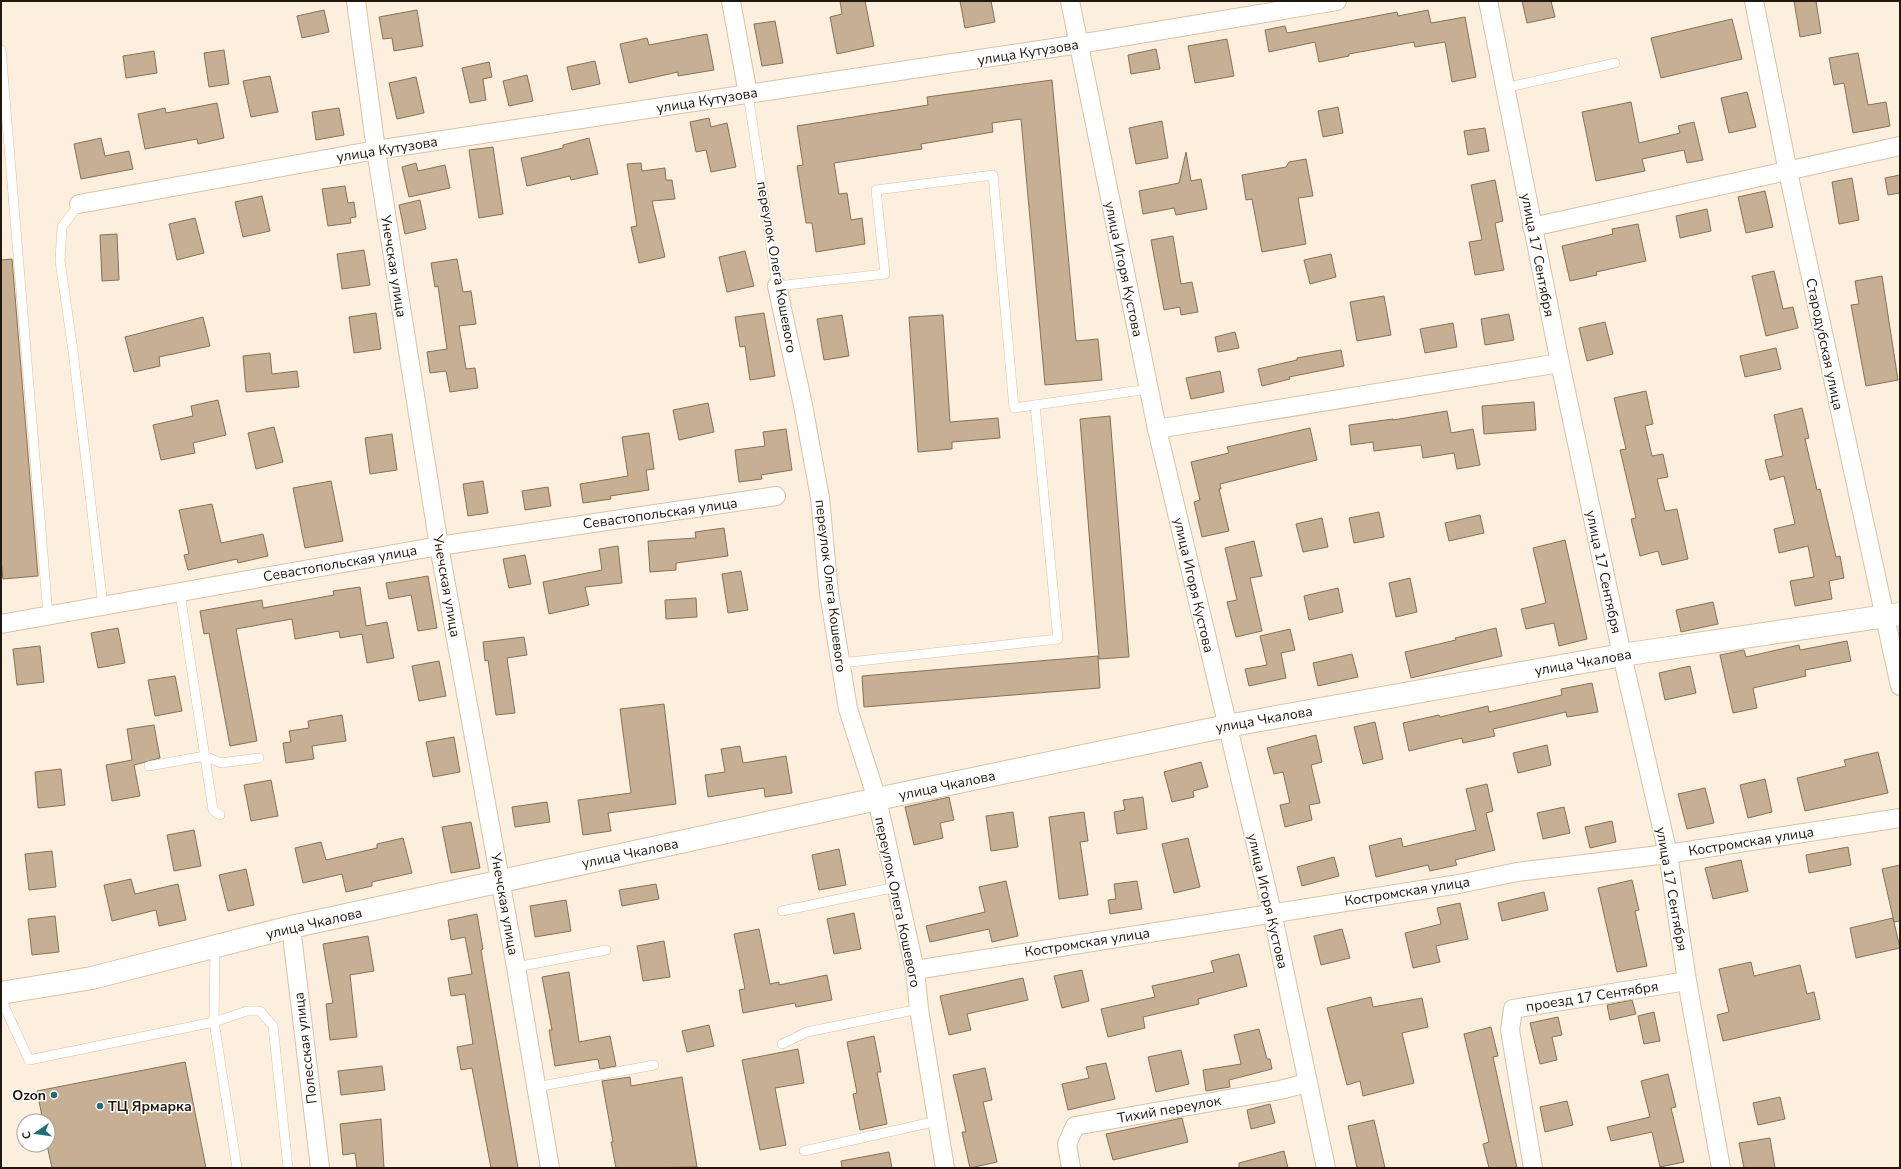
<svg xmlns="http://www.w3.org/2000/svg" width="1901" height="1169" font-family="'Nunito Sans',sans-serif">
  <rect width="100%" height="100%" fill="#fdefdd"/>
  <g fill="#c6af93" stroke="#867156">
    <polygon points="840,1 865,1 874,46 837,54 830,17 842,14"/>
    <polygon points="960,1 991,1 995,22 965,28"/>
    <polygon points="1522,1 1551,1 1555,17 1527,23"/>
    <polygon points="1794,1 1816,1 1821,33 1800,37"/>
    <polygon points="324,10 329,32 302,38 297,16"/>
    <polygon points="417,10 423,46 394,51 392,38 383,39 379,17"/>
    <polygon points="1428,10 1431,23 1465,17 1476,77 1452,82 1445,42 1415,47 1414,42 1349,54 1349,56 1319,62 1315,42 1269,52 1265,30 1285,26 1287,33 1397,12 1398,16"/>
    <polygon points="1732,19 1742,59 1661,78 1651,38"/>
    <polygon points="775,21 783,63 762,66 754,24"/>
    <polygon points="707,34 714,70 678,76 678,72 629,83 620,44 647,38 649,45"/>
    <polygon points="1227,39 1234,76 1195,83 1188,46"/>
    <polygon points="1156,49 1160,69 1131,74 1128,55"/>
    <polygon points="224,50 229,84 209,87 204,53"/>
    <polygon points="154,51 157,73 126,78 123,56"/>
    <polygon points="1858,53 1868,105 1886,102 1890,126 1853,133 1844,83 1834,85 1829,58"/>
    <polygon points="595,61 600,84 572,90 567,67"/>
    <polygon points="489,62 492,77 483,79 486,100 470,103 462,68"/>
    <polygon points="527,75 533,101 509,106 503,81"/>
    <polygon points="270,76 278,112 251,117 243,81"/>
    <polygon points="416,77 424,113 397,119 389,83"/>
    <polygon points="1052,80 1076,341 1098,339 1102,380 1045,385 1021,119 992,123 993,132 921,144 922,149 834,163 839,194 847,193 851,220 862,218 865,244 816,252 812,223 806,223 797,166 803,165 797,126 928,105 927,97"/>
    <polygon points="1747,92 1756,127 1729,133 1721,98"/>
    <polygon points="1631,102 1639,143 1680,133 1678,126 1694,122 1703,160 1687,163 1684,150 1642,159 1645,171 1596,181 1582,112"/>
    <polygon points="217,103 224,138 198,144 197,139 145,149 138,114 165,108 166,113"/>
    <polygon points="1338,107 1343,133 1323,137 1318,111"/>
    <polygon points="339,108 344,135 316,140 312,112"/>
    <polygon points="709,118 711,127 727,123 736,167 711,172 706,150 696,152 690,122"/>
    <polygon points="1162,121 1168,158 1136,164 1129,128"/>
    <polygon points="1485,128 1489,151 1468,155 1464,131"/>
    <polygon points="101,138 105,156 129,151 133,169 81,179 74,144"/>
    <polygon points="589,138 598,174 571,180 570,176 527,186 521,158 563,148 563,145"/>
    <polygon points="493,147 503,214 479,218 469,150"/>
    <polygon points="1186,152 1191,181 1201,179 1207,209 1176,215 1174,208 1143,214 1139,191 1179,183"/>
    <polygon points="1306,159 1313,196 1298,198 1306,244 1262,252 1252,199 1246,200 1242,175 1286,167 1289,162"/>
    <polygon points="416,163 418,171 445,165 450,188 409,197 402,167"/>
    <polygon points="641,163 642,171 665,168 666,180 672,180 675,199 652,201 665,257 639,263 631,227 637,226 627,164"/>
    <polygon points="1900,175 1900,193 1888,195 1885,178"/>
    <polygon points="1852,178 1859,220 1839,224 1832,182"/>
    <polygon points="1495,180 1503,221 1495,223 1504,270 1475,275 1469,242 1482,240 1471,185"/>
    <polygon points="345,186 348,203 354,202 356,217 350,218 351,223 328,226 322,189"/>
    <polygon points="1765,191 1773,227 1746,233 1738,197"/>
    <polygon points="262,196 270,231 243,237 235,202"/>
    <polygon points="420,200 426,229 405,234 399,205"/>
    <polygon points="1707,209 1711,231 1680,238 1676,216"/>
    <polygon points="195,218 204,253 177,260 169,224"/>
    <polygon points="1638,224 1646,261 1596,272 1597,275 1570,281 1562,246 1613,234 1612,229"/>
    <polygon points="117,234 119,280 102,281 100,235"/>
    <polygon points="1173,236 1181,284 1192,282 1198,312 1181,315 1180,307 1164,310 1151,240"/>
    <polygon points="364,250 370,285 342,289 337,254"/>
    <polygon points="745,251 754,286 727,292 719,257"/>
    <polygon points="1331,254 1336,277 1310,284 1304,260"/>
    <polygon points="12,259 38,576 3,579 1,560 1,260"/>
    <polygon points="457,259 463,292 471,291 476,324 459,326 466,369 475,368 478,388 450,392 446,371 430,373 427,352 447,349 438,286 435,287 431,263"/>
    <polygon points="1774,271 1783,309 1793,307 1798,328 1766,336 1752,276"/>
    <polygon points="1882,276 1898,380 1866,386 1851,305 1859,304 1855,281"/>
    <polygon points="1384,296 1391,335 1357,341 1350,302"/>
    <polygon points="376,313 381,349 354,353 349,317"/>
    <polygon points="764,313 775,376 750,380 745,346 740,347 735,317"/>
    <polygon points="1509,314 1514,340 1485,345 1481,319"/>
    <polygon points="842,315 849,356 824,360 817,319"/>
    <polygon points="943,315 950,422 998,418 1000,438 952,442 952,449 918,452 909,317"/>
    <polygon points="203,317 210,346 159,357 160,366 134,372 125,337"/>
    <polygon points="1605,322 1613,354 1587,361 1579,328"/>
    <polygon points="1453,323 1457,347 1425,353 1420,329"/>
    <polygon points="1235,332 1239,348 1218,352 1215,337"/>
    <polygon points="1776,348 1781,369 1745,377 1740,356"/>
    <polygon points="1341,350 1344,366 1289,377 1290,379 1262,386 1258,369 1297,360 1297,358"/>
    <polygon points="270,353 272,374 297,371 299,387 246,392 243,356"/>
    <polygon points="1220,371 1224,392 1191,399 1186,378"/>
    <polygon points="1646,391 1653,424 1645,426 1652,456 1663,454 1668,477 1657,479 1665,511 1677,509 1688,559 1662,565 1658,551 1640,556 1631,519 1636,518 1620,450 1626,449 1614,398"/>
    <polygon points="218,400 226,435 193,443 195,453 161,460 153,425 193,416 191,406"/>
    <polygon points="1534,402 1536,430 1484,434 1482,406"/>
    <polygon points="708,403 714,432 679,440 673,410"/>
    <polygon points="1802,408 1809,438 1805,439 1817,490 1820,489 1836,557 1840,556 1844,578 1829,581 1832,599 1795,606 1790,581 1814,577 1808,546 1779,553 1774,529 1795,524 1784,476 1770,480 1765,460 1783,456 1774,415"/>
    <polygon points="1447,411 1451,433 1473,429 1480,465 1457,469 1454,453 1423,458 1421,445 1374,451 1373,442 1351,445 1349,425 1393,419 1393,420"/>
    <polygon points="1110,416 1129,657 1099,659 1080,419"/>
    <polygon points="274,427 283,462 256,469 248,433"/>
    <polygon points="1310,428 1317,460 1220,484 1221,489 1219,489 1229,531 1202,537 1194,502 1200,500 1191,462 1229,453 1227,447"/>
    <polygon points="786,429 792,470 761,475 762,479 739,482 735,450 765,446 763,432"/>
    <polygon points="649,433 654,469 646,470 649,490 610,496 611,499 583,503 580,484 628,476 622,437"/>
    <polygon points="392,434 397,470 370,474 365,438"/>
    <polygon points="331,481 343,541 305,548 293,488"/>
    <polygon points="483,481 488,513 468,516 463,484"/>
    <polygon points="548,487 551,506 525,510 522,491"/>
    <polygon points="212,504 221,543 263,534 268,556 238,563 237,559 188,570 184,555 189,554 179,510"/>
    <polygon points="1379,512 1384,537 1354,543 1349,518"/>
    <polygon points="1480,515 1484,533 1449,541 1445,523"/>
    <polygon points="1322,518 1328,547 1303,552 1296,524"/>
    <polygon points="724,528 728,556 676,563 676,570 650,572 648,541 696,538 695,532"/>
    <polygon points="1565,540 1587,639 1559,646 1554,623 1526,629 1521,609 1546,603 1533,548"/>
    <polygon points="1254,541 1262,576 1250,578 1262,631 1236,637 1227,602 1237,600 1225,548"/>
    <polygon points="618,546 622,583 585,587 589,605 549,614 543,582 602,570 599,549"/>
    <polygon points="525,555 531,584 509,588 503,559"/>
    <polygon points="741,571 748,610 728,613 722,574"/>
    <polygon points="428,576 437,628 418,631 411,595 389,599 386,583"/>
    <polygon points="1410,578 1417,612 1396,617 1389,583"/>
    <polygon points="360,587 366,626 387,622 394,658 367,663 362,634 340,638 339,631 295,639 292,619 236,629 257,741 230,746 209,633 204,634 200,611 262,600 263,608 334,595 333,591"/>
    <polygon points="1338,588 1343,612 1309,620 1304,596"/>
    <polygon points="696,598 697,617 666,619 665,600"/>
    <polygon points="1713,602 1718,624 1681,632 1676,610"/>
    <polygon points="118,628 125,663 98,668 91,633"/>
    <polygon points="1496,628 1502,656 1411,678 1405,652 1456,640 1455,638"/>
    <polygon points="1290,629 1295,650 1281,653 1286,678 1249,686 1245,669 1267,665 1260,636"/>
    <polygon points="524,637 527,655 507,658 515,713 496,715 488,660 485,661 483,642"/>
    <polygon points="1847,641 1851,661 1805,670 1806,676 1753,688 1757,708 1733,713 1720,655 1744,650 1746,657 1799,645 1800,650"/>
    <polygon points="40,646 44,682 17,685 13,649"/>
    <polygon points="1352,654 1358,677 1318,686 1313,663"/>
    <polygon points="1098,656 1100,688 864,707 862,676"/>
    <polygon points="439,661 446,696 419,701 412,666"/>
    <polygon points="1690,666 1696,693 1665,700 1659,673"/>
    <polygon points="175,676 182,711 155,716 148,680"/>
    <polygon points="1592,683 1598,712 1567,717 1566,712 1493,729 1495,736 1463,743 1462,738 1409,751 1403,723 1439,715 1440,717 1488,706 1489,712 1562,695 1561,689"/>
    <polygon points="664,704 676,804 608,813 611,831 583,835 578,800 631,793 620,709"/>
    <polygon points="342,715 346,741 312,746 314,759 286,763 283,743 291,742 289,731 309,728 308,721"/>
    <polygon points="1375,722 1383,759 1363,764 1354,727"/>
    <polygon points="154,725 160,758 134,765 140,796 112,801 106,765 132,760 127,729"/>
    <polygon points="1316,735 1322,762 1311,765 1320,803 1309,805 1312,820 1285,827 1280,805 1290,803 1283,772 1274,774 1267,748"/>
    <polygon points="454,737 460,772 433,777 426,742"/>
    <polygon points="1547,745 1551,765 1518,773 1513,753"/>
    <polygon points="740,746 743,763 786,756 792,793 765,797 764,788 708,797 705,775 725,772 721,749"/>
    <polygon points="1878,752 1888,793 1805,811 1797,778 1846,766 1844,760"/>
    <polygon points="1201,762 1208,787 1193,791 1194,797 1172,802 1164,772"/>
    <polygon points="61,769 65,805 38,808 35,772"/>
    <polygon points="1765,779 1772,812 1748,818 1740,785"/>
    <polygon points="271,780 278,816 251,821 244,785"/>
    <polygon points="1487,784 1493,811 1486,813 1495,850 1455,860 1457,865 1430,871 1428,865 1376,877 1369,846 1401,838 1403,847 1476,830 1466,789"/>
    <polygon points="1705,788 1714,823 1687,829 1678,794"/>
    <polygon points="949,797 954,820 940,823 943,838 914,845 905,807"/>
    <polygon points="1143,797 1147,829 1117,834 1114,812 1125,810 1123,800"/>
    <polygon points="547,802 550,822 515,827 512,807"/>
    <polygon points="1564,807 1570,833 1543,839 1537,813"/>
    <polygon points="1013,812 1018,847 991,851 986,816"/>
    <polygon points="1084,812 1088,841 1080,842 1088,895 1059,899 1049,817"/>
    <polygon points="1612,821 1616,842 1590,848 1585,827"/>
    <polygon points="471,822 480,868 451,873 442,827"/>
    <polygon points="194,830 201,866 174,871 167,835"/>
    <polygon points="403,838 412,873 372,882 372,886 346,892 342,874 303,883 295,848 321,842 326,860 377,848 377,844"/>
    <polygon points="1188,838 1200,887 1174,893 1162,844"/>
    <polygon points="1848,847 1851,865 1809,873 1806,855"/>
    <polygon points="839,849 846,885 819,890 812,855"/>
    <polygon points="52,851 56,887 29,890 25,854"/>
    <polygon points="1334,857 1339,876 1302,886 1297,867"/>
    <polygon points="1741,860 1748,891 1713,899 1705,868"/>
    <polygon points="1900,865 1900,921 1894,922 1882,869"/>
    <polygon points="246,869 254,905 228,911 219,875"/>
    <polygon points="131,879 135,894 178,884 186,920 159,926 156,910 112,921 104,885"/>
    <polygon points="1632,880 1639,910 1635,911 1647,966 1617,972 1598,888"/>
    <polygon points="1006,881 1018,936 992,942 989,929 930,942 926,926 985,912 979,887"/>
    <polygon points="1137,881 1142,909 1110,914 1108,900 1116,899 1114,884"/>
    <polygon points="656,884 659,899 622,906 619,890"/>
    <polygon points="1544,892 1548,910 1502,921 1498,903"/>
    <polygon points="566,900 571,931 535,937 530,906"/>
    <polygon points="1460,903 1468,939 1436,946 1440,962 1413,968 1405,933 1441,924 1437,908"/>
    <polygon points="854,913 861,949 834,954 827,919"/>
    <polygon points="477,914 483,949 481,950 518,1168 491,1168 472,1068 461,1070 457,1047 473,1044 465,994 451,996 448,978 472,974 465,937 451,940 448,920"/>
    <polygon points="55,916 59,952 32,955 28,919"/>
    <polygon points="1893,918 1900,948 1856,958 1850,928"/>
    <polygon points="759,929 770,984 779,982 779,985 827,975 832,1000 796,1007 795,1003 743,1013 739,990 745,989 734,934"/>
    <polygon points="1342,929 1350,958 1321,965 1314,936"/>
    <polygon points="368,936 374,971 350,975 357,1037 330,1040 326,1004 333,1003 323,944"/>
    <polygon points="664,941 670,977 643,981 637,946"/>
    <polygon points="1239,954 1247,986 1198,999 1199,1004 1143,1017 1145,1028 1108,1037 1101,1009 1155,997 1152,986 1214,972 1211,961"/>
    <polygon points="1751,962 1754,976 1800,965 1807,994 1814,992 1820,1019 1723,1041 1717,1015 1729,1012 1719,969"/>
    <polygon points="1082,970 1089,1001 1062,1008 1054,976"/>
    <polygon points="569,972 579,1042 610,1036 616,1066 600,1069 598,1059 555,1066 549,1030 552,1030 542,977"/>
    <polygon points="1023,978 1028,1000 967,1014 971,1030 949,1035 940,996"/>
    <polygon points="1371,997 1373,1007 1422,998 1428,1027 1402,1033 1414,1083 1363,1096 1360,1081 1347,1085 1327,1008"/>
    <polygon points="1632,1000 1636,1014 1610,1020 1607,1005"/>
    <polygon points="1654,1012 1660,1041 1644,1044 1638,1016"/>
    <polygon points="1558,1017 1562,1035 1552,1037 1557,1060 1540,1064 1530,1023"/>
    <polygon points="709,1025 714,1046 687,1052 682,1031"/>
    <polygon points="1491,1027 1498,1056 1493,1057 1517,1168 1489,1168 1483,1144 1489,1142 1464,1034"/>
    <polygon points="1259,1029 1267,1059 1270,1059 1272,1069 1229,1080 1230,1087 1206,1091 1203,1070 1241,1064 1234,1035"/>
    <polygon points="874,1036 881,1072 877,1072 887,1124 860,1130 853,1094 857,1093 847,1042"/>
    <polygon points="798,1049 804,1083 775,1088 786,1145 760,1150 742,1060"/>
    <polygon points="1181,1050 1189,1084 1156,1092 1148,1057"/>
    <polygon points="185,1062 206,1168 52,1168 47,1145 48,1121 43,1121 37,1091"/>
    <polygon points="1106,1063 1115,1099 1068,1110 1062,1084 1089,1078 1086,1067"/>
    <polygon points="382,1066 385,1090 341,1095 338,1071"/>
    <polygon points="985,1068 992,1100 983,1102 997,1162 970,1168 962,1132 966,1132 953,1075"/>
    <polygon points="1668,1074 1676,1107 1671,1108 1684,1162 1660,1167 1652,1132 1611,1141 1607,1127 1650,1117 1641,1081"/>
    <polygon points="630,1077 631,1086 682,1077 697,1167 616,1168 611,1142 613,1142 602,1081"/>
    <polygon points="1780,1097 1785,1119 1758,1125 1753,1103"/>
    <polygon points="1567,1101 1573,1125 1545,1132 1540,1107"/>
    <polygon points="1270,1104 1275,1123 1251,1129 1247,1110"/>
    <polygon points="1182,1118 1188,1142 1113,1160 1106,1134"/>
    <polygon points="381,1119 384,1168 357,1168 355,1153 343,1155 340,1124"/>
    <polygon points="1374,1120 1385,1168 1357,1168 1348,1126"/>
    <polygon points="1770,1138 1775,1168 1744,1168 1739,1143"/>
    <polygon points="1284,1151 1288,1168 1239,1168 1239,1163"/>
    <polygon points="889,1152 892,1168 842,1168 841,1161"/>
  </g>
  <g fill="none" stroke-linecap="round" stroke-linejoin="round">
    <defs>
      <g id="service">
        <polyline points="1,50 48,615"/>
        <polyline points="1505,88 1615,63"/>
        <polyline points="748,94 777,286 885,274 876,190 993,175 1014,408 1035,405"/>
        <polyline points="79,204 62,227 60,261 73,351 103,606"/>
        <polyline points="180,593 213,810 220,815"/>
        <polyline points="841,663 1058,639 1035,405 1149,389"/>
        <polyline points="149,766 205,756 221,763 259,758"/>
        <polyline points="782,911 896,887"/>
        <polyline points="215,947 214,1022 237,1168"/>
        <polyline points="516,967 606,950"/>
        <polyline points="1,999 29,1060 214,1022 247,1011 260,1011 273,1026 288,1168"/>
        <polyline points="782,1044 807,1032 919,1009"/>
        <polyline points="536,1087 654,1065"/>
        <polyline points="804,1151 937,1121"/>
      </g>
      <g id="minor">
        <polyline points="356,1 376,150 439,546 516,967 550,1168"/>
        <polyline points="731,1 748,94"/>
        <polyline points="1070,1 1157,429 1272,912 1326,1168"/>
        <polyline points="1488,1 1560,363 1622,655 1668,854 1687,981 1721,1168"/>
        <polyline points="1754,1 1788,172 1900,686"/>
        <polyline points="79,204 376,150 1079,44 1337,1"/>
        <polyline points="1532,227 1900,146"/>
        <polyline points="777,286 803,405 820,498 829,593 848,709 877,799 915,970 919,1009 945,1168"/>
        <polyline points="1157,429 1560,363"/>
        <polyline points="1,624 439,546 776,496"/>
        <polyline points="291,927 320,1168"/>
        <polyline points="915,970 1459,884 1517,872 1668,854 1900,818"/>
        <polyline points="1071,1168 1067,1144 1075,1126 1280,1090 1307,1083"/>
        <polyline points="1533,1168 1510,1030 1513,1009 1687,981"/>
      </g>
      <polyline id="tertiary" points="1,993 92,978 291,927 877,799 1227,726 1622,655 1900,614"/>
    </defs>
    <use href="#service" stroke="#d9c1a4" stroke-width="10"/>
    <use href="#minor" stroke="#d9c1a4" stroke-width="20"/>
    <use href="#tertiary" stroke="#d9c1a4" stroke-width="24"/>
    <use href="#service" stroke="#fff" stroke-width="9"/>
    <use href="#minor" stroke="#fff" stroke-width="18"/>
    <use href="#tertiary" stroke="#fff" stroke-width="22"/>
  </g>
  <g fill="#236e72" stroke="#fff" stroke-width="1.5">
    <circle cx="54" cy="1095" r="4"/>
    <circle cx="100" cy="1106" r="4"/>
  </g>
  <g text-anchor="middle" stroke-width="3" stroke-linejoin="round" paint-order="stroke">
    <g font-size="14" fill="#20170d" stroke="#fff">
      <text transform="translate(1028 52) rotate(-9)" y="5">улица Кутузова</text>
      <text transform="translate(707 100) rotate(-9)" y="5">улица Кутузова</text>
      <text transform="translate(387 149) rotate(-9)" y="5">улица Кутузова</text>
      <text transform="translate(1538 255) rotate(79)" y="5">улица 17 Сентября</text>
      <text transform="translate(394 266) rotate(81)" y="5">Унечская улица</text>
      <text transform="translate(777 267) rotate(80)" y="5">переулок Олега Кошевого</text>
      <text transform="translate(1124 269) rotate(78)" y="5">улица Игоря Кустова</text>
      <text transform="translate(1825 344) rotate(78)" y="5">Стародубская улица</text>
      <text transform="translate(660 513) rotate(-8)" y="5">Севастопольская улица</text>
      <text transform="translate(340 563) rotate(-10)" y="5">Севастопольская улица</text>
      <text transform="translate(1604 572) rotate(78)" y="5">улица 17 Сентября</text>
      <text transform="translate(1194 585) rotate(77)" y="5">улица Игоря Кустова</text>
      <text transform="translate(447 586) rotate(80)" y="5">Унечская улица</text>
      <text transform="translate(831 586) rotate(83)" y="5">переулок Олега Кошевого</text>
      <text transform="translate(1583 662) rotate(-10)" y="5">улица Чкалова</text>
      <text transform="translate(1264 719) rotate(-10)" y="5">улица Чкалова</text>
      <text transform="translate(947 785) rotate(-12)" y="5">улица Чкалова</text>
      <text transform="translate(1751 841) rotate(-9)" y="5">Костромская улица</text>
      <text transform="translate(630 853) rotate(-12)" y="5">улица Чкалова</text>
      <text transform="translate(1672 889) rotate(80)" y="5">улица 17 Сентября</text>
      <text transform="translate(1407 891) rotate(-9)" y="5">Костромская улица</text>
      <text transform="translate(1268 901) rotate(77)" y="5">улица Игоря Кустова</text>
      <text transform="translate(898 902) rotate(78)" y="5">переулок Олега Кошевого</text>
      <text transform="translate(505 904) rotate(80)" y="5">Унечская улица</text>
      <text transform="translate(314 923) rotate(-13)" y="5">улица Чкалова</text>
      <text transform="translate(1087 942) rotate(-9)" y="5">Костромская улица</text>
      <text transform="translate(1592 996) rotate(-9)" y="5">проезд 17 Сентября</text>
      <text transform="translate(305 1048) rotate(-97)" y="5">Полесская улица</text>
      <text transform="translate(1169 1109) rotate(-10)" y="5">Тихий переулок</text>
    </g>
    <g font-size="14" font-weight="bold" fill="#20170d" stroke="#fff" text-anchor="end">
      <text x="46" y="1100">Ozon</text>
      <text x="108" y="1111" text-anchor="start">ТЦ Ярмарка</text>
    </g>
  </g>
  <rect width="1901" height="1169" fill="none" stroke="#20170d" stroke-width="4"/>
  <g transform="translate(36 1133) rotate(257)"><circle r="19" fill="#ffffff" stroke="#a6a29e"/>
  <path d="M0-3L7 15L0 10L-7 15Z" fill="#236e72"/>
  <text y="-6" font-size="11" font-weight="bold" text-anchor="middle" fill="#20170d">С</text>
  </g>
</svg>
